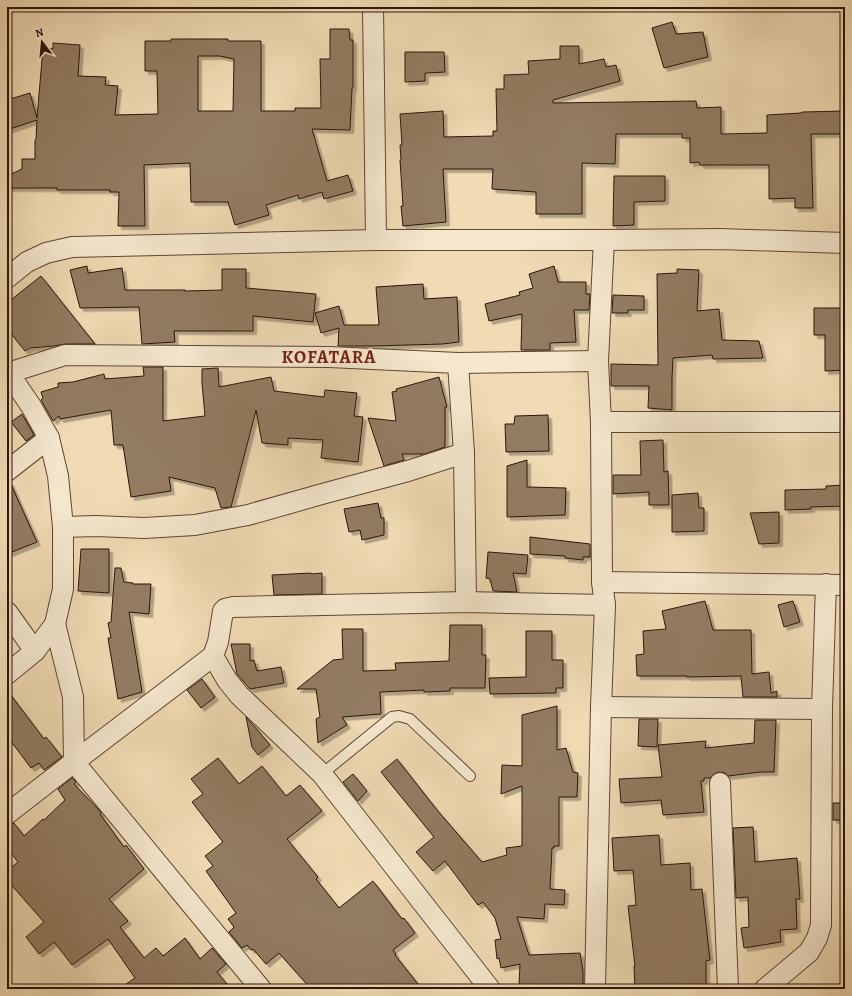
<svg xmlns="http://www.w3.org/2000/svg" width="852" height="996" font-family="Alegreya,serif">
  <defs>
    <filter id="shadow"><feDropShadow dx="3.5" dy="3.5" stdDeviation="0" flood-color="#0004"/></filter>
  </defs>
  <rect width="100%" height="100%" fill="#f0dbb4"/>
  <filter id="stains"><feTurbulence type="fractalNoise" baseFrequency=".005" numOctaves="4"/><feColorMatrix values="0 0 0 0 .2 0 0 0 0 .09 0 0 0 0 .02 0 0 0 .5 -.17"/></filter>
  <radialGradient id="worn" r=".72"><stop offset=".6" stop-color="#630" stop-opacity="0"/><stop offset="1" stop-color="#630" stop-opacity=".3"/></radialGradient>
  <g fill="#927c62" stroke="#2c150a" fill-rule="evenodd" filter="url(#shadow)">
    <polygon points="672,22 676,34 703,32 708,57 695,60 664,68 652,28"/>
    <path d="M330,29H349L350,40H353V88H352L350,130L312,129L327,181L348,175L353,191L324,199L322,192L299,199L298,195L266,205L269,215L235,225L228,202H191L190,163L144,165L145,226H118L119,192H110V190H57V188H7V176L22,169V159H35V140L36,139L37,120L7,130V100L30,93L37,118L43,48L53,49V43L80,45L78,76L106,77L105,85L118,86L115,115L158,114L157,71H145V41H171V39H228V41H261V111H295V108H321L320,59H330ZM198,56H220L234,59L233,111H198Z"/>
    <polygon points="560,46 579,46 579,64 604,59 606,67 616,65 620,81 553,100 553,103 696,101 697,108 721,107 721,134 767,133 767,115 801,113 802,112 845,111 845,134 811,134 813,208 795,208 795,198 769,199 769,165 700,165 699,162 690,163 690,138 682,138 682,134 616,134 615,164 582,163 582,214 536,214 536,192 492,189 493,169 443,169 446,222 403,226 401,206 403,206 400,160 401,160 400,145 402,145 400,114 443,111 444,137 493,136 493,131 497,131 496,89 504,89 504,75 529,74 528,61 560,59"/>
    <polygon points="405,52 444,52 445,72 425,73 425,81 405,82"/>
    <polygon points="614,176 665,176 665,201 634,202 634,225 613,226"/>
    <polygon points="87,266 88,273 122,268 125,290 185,290 185,291 222,290 222,269 246,269 246,288 316,294 313,322 253,316 253,331 174,331 175,342 142,344 139,307 80,308 70,270"/>
    <polygon points="554,266 558,282 586,282 586,294 590,294 589,310 574,310 576,342 550,343 550,350 521,350 522,314 489,321 485,304 520,295 519,292 533,288 529,274"/>
    <polygon points="677,269 699,270 697,311 719,309 722,340 759,341 763,358 713,359 712,355 673,358 672,378 672,410 648,408 649,386 611,386 611,364 658,365 657,274 677,273"/>
    <polygon points="41,276 95,344 65,344 54,346 30,348 25,351 16,340 7,327 7,303"/>
    <polygon points="423,284 424,299 457,297 459,342 443,344 374,346 338,346 339,328 321,333 315,313 339,306 344,325 379,325 376,287"/>
    <polygon points="613,295 644,296 644,310 628,310 628,313 612,313"/>
    <polygon points="814,308 845,308 845,370 825,371 825,335 814,335"/>
    <polygon points="143,367 163,367 163,421 205,416 202,383 202,369 218,368 219,387 271,377 274,391 324,397 325,390 357,393 354,416 363,417 358,462 321,458 323,440 288,438 288,445 262,443 256,410 231,507 221,508 215,488 169,477 171,491 131,497 123,445 114,445 111,410 60,419 59,416 53,421 41,400 43,398 41,392 58,387 58,383 73,382 104,374 105,379 144,376"/>
    <polygon points="439,377 447,407 445,407 445,447 425,454 402,454 404,460 384,466 368,418 396,421 392,392 397,391 396,389"/>
    <polygon points="22,414 34,435 26,441 11,422"/>
    <polygon points="548,415 549,451 506,452 505,424 514,424 515,416"/>
    <polygon points="663,440 664,472 668,471 669,505 649,505 649,492 613,494 613,475 641,475 640,441"/>
    <polygon points="527,460 527,487 566,488 565,515 507,517 507,466"/>
    <polygon points="7,482 10,482 37,542 7,554"/>
    <polygon points="845,485 845,506 811,507 811,509 785,510 785,490 826,489 826,486"/>
    <polygon points="698,493 699,508 704,508 704,531 672,532 672,495"/>
    <polygon points="378,503 381,518 384,518 384,535 362,540 360,530 349,532 344,509"/>
    <polygon points="779,512 779,543 759,544 750,513"/>
    <polygon points="530,537 590,544 590,557 583,557 583,560 565,558 565,556 530,554"/>
    <polygon points="81,549 109,549 109,593 78,591"/>
    <polygon points="488,552 528,555 526,574 513,573 517,592 493,591 490,579 486,578"/>
    <polygon points="115,568 121,568 124,582 133,583 133,584 151,584 149,614 129,612 142,692 118,699 108,638 111,638 108,623 111,622"/>
    <polygon points="311,573 311,574 322,573 322,594 274,595 272,575"/>
    <polygon points="705,601 713,630 751,630 752,674 769,672 771,693 777,691 777,697 743,697 741,676 687,677 687,676 637,676 636,655 644,654 643,631 666,629 662,611"/>
    <polygon points="793,601 800,622 784,627 778,605"/>
    <polygon points="450,625 482,625 482,655 486,655 485,688 450,688 450,691 424,692 424,690 380,692 381,714 342,717 347,725 318,743 316,719 320,717 316,689 297,689 333,660 343,659 342,629 363,629 363,671 396,670 395,663 449,661"/>
    <polygon points="526,631 552,631 552,660 563,660 563,688 556,688 556,693 490,694 489,678 526,677"/>
    <polygon points="231,644 250,644 250,661 254,660 257,671 281,667 284,683 250,689 237,674"/>
    <polygon points="202,679 215,697 201,708 187,690"/>
    <polygon points="7,690 44,739 46,737 62,757 44,770 39,763 31,768 7,736"/>
    <polygon points="557,706 557,750 566,748 573,772 578,773 577,797 559,797 559,846 554,846 554,848 552,848 550,889 565,890 564,905 545,904 544,919 517,917 529,955 580,953 583,971 583,989 561,989 561,985 519,985 520,964 501,968 499,958 497,959 495,940 501,939 495,918 483,902 478,905 445,861 433,871 416,852 434,837 381,772 397,759 437,810 482,862 507,855 506,848 522,846 522,786 501,794 502,765 522,766 522,715"/>
    <polygon points="246,717 254,726 270,745 258,755 252,747"/>
    <polygon points="639,719 658,719 657,747 638,746"/>
    <polygon points="755,720 776,720 774,772 760,772 728,776 725,773 719,772 714,774 710,778 704,778 704,781 701,781 704,812 663,815 661,800 621,803 619,779 662,777 658,745 706,741 705,748 754,743"/>
    <polygon points="218,758 239,784 262,766 286,796 300,785 322,811 287,839 318,877 316,879 339,908 373,881 402,919 404,918 415,933 393,950 396,954 395,955 422,989 311,989 279,953 266,964 253,949 251,950 247,945 242,948 229,932 234,927 228,919 236,913 206,871 213,866 205,856 223,842 192,802 203,794 191,779"/>
    <polygon points="353,774 367,791 358,801 343,782"/>
    <polygon points="72,778 76,782 74,784 99,810 101,813 100,814 124,847 126,845 144,869 109,899 128,921 120,927 144,958 156,948 163,956 185,938 200,959 212,948 226,964 217,972 231,989 119,989 135,978 108,939 72,965 54,942 39,954 26,937 44,922 7,880 7,871 18,862 7,848 7,825 14,823 24,836 43,819 44,820 65,800 58,789"/>
    <rect x="833" y="803" width="12" height="17"/>
    <polygon points="753,827 755,862 797,858 800,899 796,899 797,929 780,930 781,942 744,948 741,928 749,927 748,897 736,898 733,828"/>
    <polygon points="659,835 661,865 690,863 691,890 702,889 710,960 706,961 706,989 635,989 634,966 635,966 628,906 636,905 633,870 614,871 612,838"/>
  </g>
  <g fill="none" stroke-linecap="round" stroke-linejoin="round">
    <defs>
      <polyline id="lane" points="322,774 392,717 399,716 410,719 470,776"/>
      <g id="street">
        <polyline points="373,7 376,240"/>
        <polyline points="7,278 27,262 46,253 72,247 376,240 604,240 720,239 845,243"/>
        <polyline points="458,363 464,453 466,602"/>
        <polyline points="7,371 31,406 49,438 58,476 63,527 63,589 55,624 35,651 7,674"/>
        <polyline points="8,373 65,355 329,357 458,363 598,361"/>
        <polyline points="601,422 845,422"/>
        <polyline points="7,471 49,438"/>
        <polyline points="63,527 96,526 144,528 195,525 248,515 322,494 408,471 464,453"/>
        <polyline points="602,582 845,585"/>
        <polyline points="7,612 35,651"/>
        <polyline points="55,624 73,697 74,762 261,989"/>
        <polyline points="213,656 227,680 239,695 322,774 490,989"/>
        <polyline points="601,707 822,709"/>
        <polyline points="720,783 728,989"/>
        <polyline points="7,814 74,762 213,656 218,642 223,611 225,609 233,607 466,602 605,605"/>
        <polyline points="595,989 601,707 605,605 602,582 601,422 598,361 604,240"/>
        <polyline points="765,989 809,952 817,938 821,925 822,709 826,584"/>
      </g>
    </defs>
    <use href="#lane" stroke="#5d4634" stroke-width="12"/>
    <use href="#street" stroke="#5d4634" stroke-width="22"/>
    <use href="#lane" stroke="#f5e8ce" stroke-width="10"/>
    <use href="#street" stroke="#f5e8ce" stroke-width="20"/>
  </g>
  <g text-anchor="middle" stroke-width="4" stroke-linejoin="round" paint-order="stroke">
    <g font-size="18" font-weight="bold" letter-spacing="1" fill="#7a1f14" stroke="#f5e8ce">
      <text x="329" y="363">KOFATARA</text>
    </g>
  </g>
  <rect width="852" height="996" fill="none" stroke="#f0dbb4" stroke-width="24"/>
  <rect x="8" y="8" width="836" height="980" fill="none" stroke="#2c150a" stroke-width="2"/>
  <rect x="12" y="12" width="828" height="972" fill="none" stroke="#2c150a"/>
  <g transform="translate(42 42) rotate(344)" stroke="#f5e8ce" stroke-width="3" paint-order="stroke">
  <path d="M0-3L7 15L0 10L-7 15Z" fill="#2c150a"/>
  <text y="-6" font-size="11" font-weight="bold" text-anchor="middle" fill="#2c150a">N</text>
  </g>
  <rect width="100%" height="100%" filter="url(#stains)"/>
  <rect width="100%" height="100%" fill="url(#worn)"/>
</svg>
